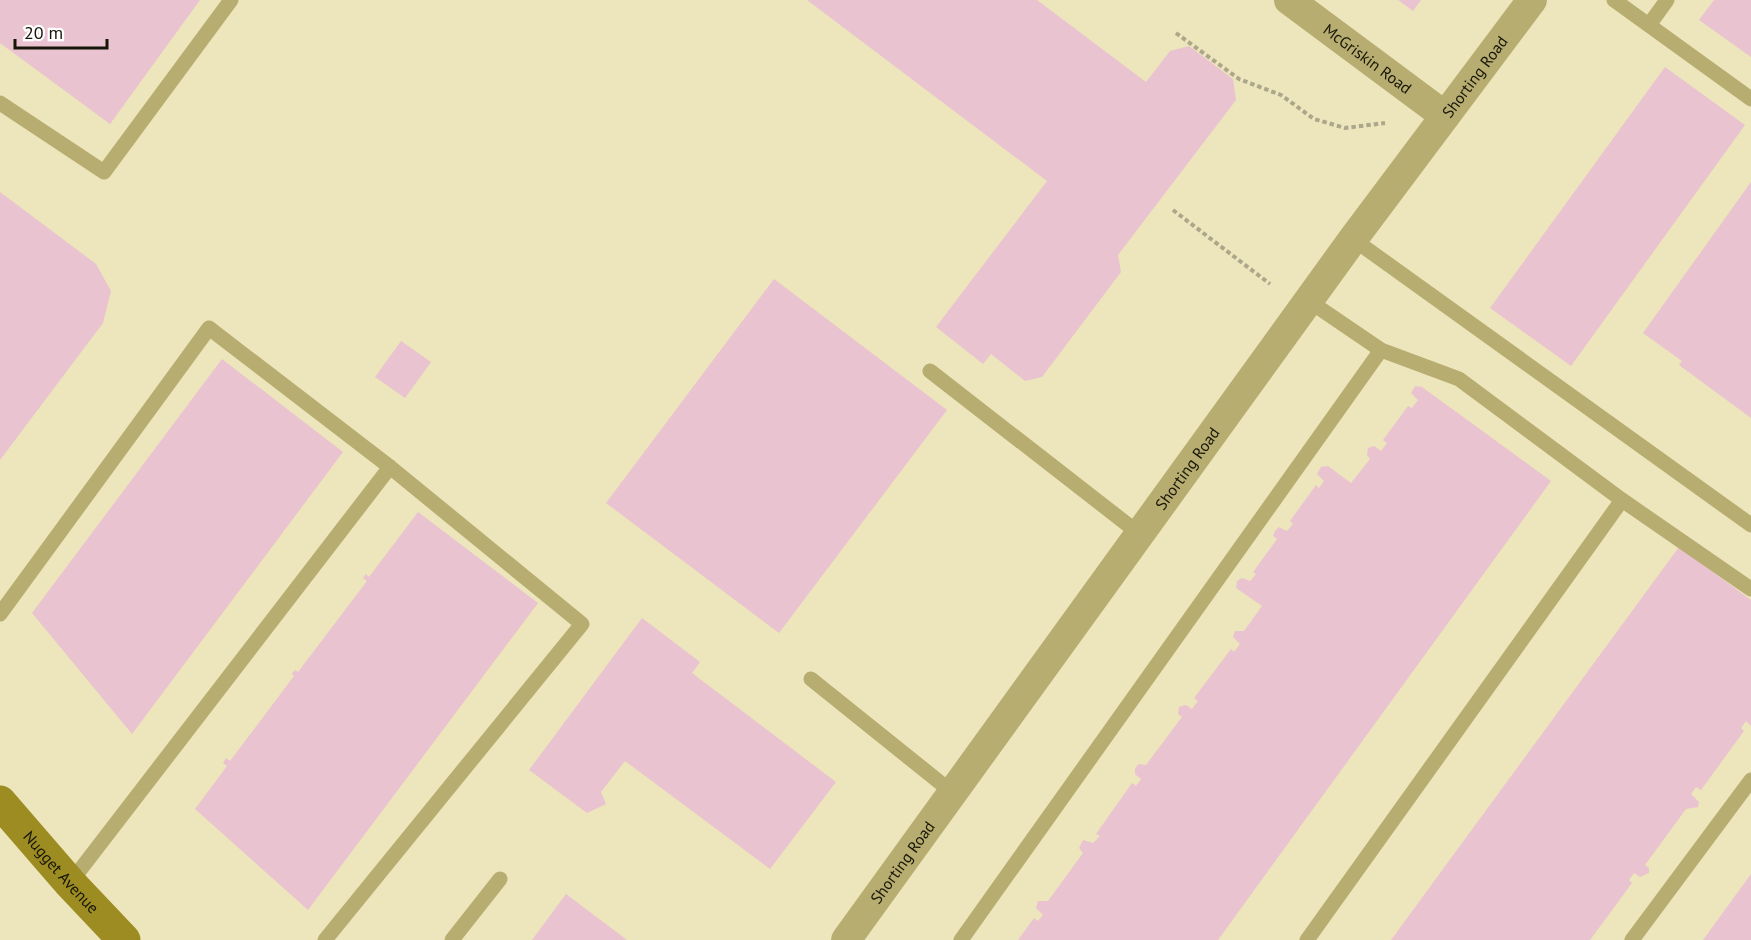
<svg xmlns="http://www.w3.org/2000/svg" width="1751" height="940" font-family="'PT Sans',sans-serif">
  <rect width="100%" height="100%" fill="#f6efcc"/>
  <rect fill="#ede5bb" x="0" y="0" width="1751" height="940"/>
  <g fill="#e9c3cf">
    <polygon points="0,0 200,0 110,124 0,43"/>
    <polygon points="807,0 1037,0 1146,82 1170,51 1189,46 1233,79 1236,100 1118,255 1121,272 1042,377 1025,381 991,354 983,364 936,327 1047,181"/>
    <polygon points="1398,0 1421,0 1413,11"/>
    <polygon points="1714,0 1751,0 1751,57 1699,20"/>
    <polygon points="1665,67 1745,125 1571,366 1490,308"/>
    <polygon points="1751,182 1751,418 1679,365 1682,361 1643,333"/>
    <polygon points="0,192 96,264 111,291 103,323 0,460"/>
    <polygon points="774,279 947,410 779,633 606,503"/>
    <polygon points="401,341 431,362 405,398 375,377"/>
    <polygon points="222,359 343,452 132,734 32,613"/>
    <polygon points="1415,386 1422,387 1551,481 1218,940 1018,940 1034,918 1038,921 1043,915 1036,908 1038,901 1048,901 1083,853 1079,848 1083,840 1093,843 1100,836 1096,834 1132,783 1136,786 1141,779 1135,774 1135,768 1139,764 1146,765 1182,717 1178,714 1179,707 1186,705 1192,709 1198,701 1194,698 1231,649 1234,652 1240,644 1233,637 1235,631 1244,631 1262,606 1236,588 1237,581 1242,578 1250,581 1256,574 1253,572 1277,539 1273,536 1275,531 1279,527 1287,531 1293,524 1290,521 1316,485 1319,488 1324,481 1317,474 1321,467 1328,466 1351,483 1370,459 1367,455 1368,448 1374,446 1381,451 1387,443 1383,440 1408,406 1412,408 1418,400 1411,393"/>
    <polygon points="418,512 538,603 308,910 195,809 227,766 223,763 226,758 230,761 294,676 292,674 295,670 298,672 367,581 363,578 366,574 369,577"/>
    <polygon points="1679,547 1751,600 1751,726 1746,721 1741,728 1744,731 1701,790 1696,787 1691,794 1699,802 1698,807 1686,809 1645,865 1649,868 1649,873 1640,877 1634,873 1629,880 1632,883 1590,940 1391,940"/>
    <polygon points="642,618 700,662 692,673 836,782 770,869 625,761 601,792 606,804 587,813 529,770"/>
    <polygon points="1751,874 1751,940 1703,940"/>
    <polygon points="566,894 627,940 532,940"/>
  </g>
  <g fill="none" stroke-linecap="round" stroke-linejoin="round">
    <g stroke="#aca78b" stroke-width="4" stroke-dasharray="4.5 3" stroke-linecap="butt">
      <polyline points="1176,33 1239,79 1281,95 1314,119 1345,128 1385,123"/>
      <polyline points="1173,210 1270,284"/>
    </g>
    <g stroke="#b7ad71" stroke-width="15">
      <polyline points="1614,0 1751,99"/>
      <polyline points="1649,25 1667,0"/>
      <polyline points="0,103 104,172 231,0"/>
      <polyline points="1353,239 1751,525"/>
      <polyline points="1309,301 1381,350 1459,379 1622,500"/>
      <polyline points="930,371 1141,535"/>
      <polyline points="0,614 209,328 390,467 582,624 325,940"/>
      <polyline points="811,679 953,793"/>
      <polyline points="70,883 390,467"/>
      <polyline points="452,940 500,879"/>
      <polyline points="961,940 1381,350"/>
      <polyline points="1307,940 1622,500 1751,589"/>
      <polyline points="1632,940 1751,780"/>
    </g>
    <g stroke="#b7ad71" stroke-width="30">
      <path id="s1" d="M1289,0L1445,116"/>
      <path id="s2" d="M846,940L1353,239L1532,0"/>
    </g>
    <path stroke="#9c8c22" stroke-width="33" id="s3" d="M0,802L70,883L124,940"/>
  </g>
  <g text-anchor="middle" stroke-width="4.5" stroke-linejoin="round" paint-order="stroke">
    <g font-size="16" fill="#171508" stroke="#fff">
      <text dy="6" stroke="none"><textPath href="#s1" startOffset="98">McGriskin Road</textPath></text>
      <text dy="6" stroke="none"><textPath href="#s2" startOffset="1068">Shorting Road</textPath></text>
      <text dy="6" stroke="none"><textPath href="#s2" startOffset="582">Shorting Road</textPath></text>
      <text dy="6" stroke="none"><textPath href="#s2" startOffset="96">Shorting Road</textPath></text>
      <text dy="6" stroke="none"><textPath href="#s3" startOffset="93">Nugget Avenue</textPath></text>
    </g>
  </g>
  <path d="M15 39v9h92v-9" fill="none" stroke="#171508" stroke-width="3"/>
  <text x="24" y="39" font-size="18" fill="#171508" stroke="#ffffff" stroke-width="4.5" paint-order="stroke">20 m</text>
</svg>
